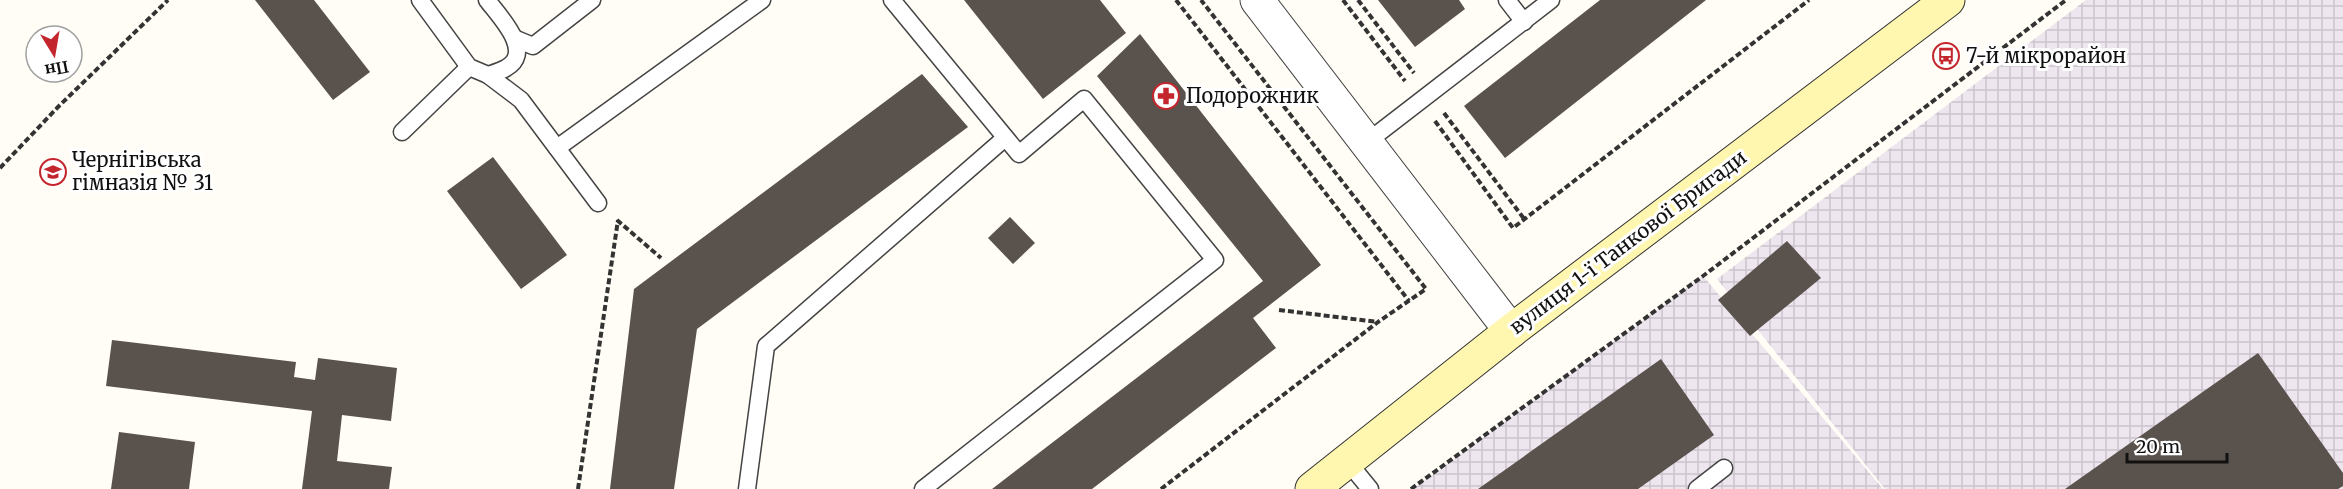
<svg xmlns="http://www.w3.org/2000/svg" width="2343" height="489" font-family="Merriweather,serif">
  <defs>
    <pattern id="industrial-grid" width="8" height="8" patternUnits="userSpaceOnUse" patternTransform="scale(1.5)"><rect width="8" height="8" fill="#eee6ef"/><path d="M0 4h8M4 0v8" fill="none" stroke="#cbc4cc"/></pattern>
  </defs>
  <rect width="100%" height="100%" fill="#fffdf5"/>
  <g fill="url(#industrial-grid)">
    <polygon points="2086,0 2343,0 2343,489 1885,489 1717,279"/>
    <polygon points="1703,276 1883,489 1413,489"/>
  </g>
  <g fill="#5a524d">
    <polygon points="255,0 314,0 370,72 333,100"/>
    <polygon points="964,0 1100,0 1126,33 1043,99"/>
    <polygon points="1378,0 1459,0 1465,9 1415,47"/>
    <polygon points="1600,0 1706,0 1505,158 1464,106"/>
    <polygon points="1140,34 1321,265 1253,318 1276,348 1092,489 992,489 1263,281 1097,76"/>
    <polygon points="922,74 968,127 697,329 674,489 610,489 634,289"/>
    <polygon points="493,157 567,255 521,289 447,191"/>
    <polygon points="1010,217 1035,243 1013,264 988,238"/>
    <polygon points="1787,241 1821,278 1750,336 1718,300"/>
    <polygon points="112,340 296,362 294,377 315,380 318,358 397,368 391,421 342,415 337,461 392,467 389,489 302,489 312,411 106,386"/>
    <polygon points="2258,353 2343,473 2343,486 2338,489 2065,489"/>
    <polygon points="1661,359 1714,435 1638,489 1478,489"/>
    <polygon points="119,432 195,442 189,489 111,489"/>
  </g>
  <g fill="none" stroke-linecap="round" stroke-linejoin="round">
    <defs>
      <g id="service">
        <path d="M420,0L469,67L488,75C494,73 501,71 506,68C535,52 499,16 487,0"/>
        <polyline points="892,0 1019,154 1084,99 1215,260 923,489"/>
        <polyline points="1507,0 1524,22"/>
        <polyline points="516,39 533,46 592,0"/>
        <polyline points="488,75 521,100 598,203"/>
        <polyline points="402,132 469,67"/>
        <polyline points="1367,142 1551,0"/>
        <polyline points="557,148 762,0"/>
        <polyline points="1348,462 1370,489"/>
        <polyline points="747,489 766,346 1005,138"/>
        <polyline points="1697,489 1724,468"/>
      </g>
      <polyline id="tertiary" points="1257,0 1511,331"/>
      <polyline id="secondary" points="1312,489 1511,331 1948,0"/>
    </defs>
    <use href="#service" stroke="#444" stroke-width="19"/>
    <use href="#tertiary" stroke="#444" stroke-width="35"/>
    <use href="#secondary" stroke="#333" stroke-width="35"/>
    <g stroke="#333" stroke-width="4" stroke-dasharray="6 3" stroke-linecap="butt">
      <polyline points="1176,0 1409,301"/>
      <polyline points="1343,0 1405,81"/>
      <polyline points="1358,0 1414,73"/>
      <polyline points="1444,113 1525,220"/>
      <polyline points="1435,121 1513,228 1809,0"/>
      <polyline points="0,168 58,107 168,0"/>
      <polyline points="617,220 661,258"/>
      <polyline points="1279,310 1378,322"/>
      <polyline points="578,489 618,220"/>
      <polyline points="1161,489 1378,322 1426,289 1201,0"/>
      <polyline points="1411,489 1703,276 2066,0"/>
    </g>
    <use href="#service" stroke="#fff" stroke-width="16"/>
    <use href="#tertiary" stroke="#fff" stroke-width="33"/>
    <use href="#secondary" stroke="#fff6b0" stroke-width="33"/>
  </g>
  <defs>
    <symbol id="bus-ring" viewBox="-11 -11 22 22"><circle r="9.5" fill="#fff" stroke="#c4262e" stroke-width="1.5"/><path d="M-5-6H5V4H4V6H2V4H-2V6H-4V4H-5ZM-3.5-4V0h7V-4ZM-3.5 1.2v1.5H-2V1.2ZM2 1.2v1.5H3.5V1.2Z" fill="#c4262e"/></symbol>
    <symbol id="pharmacy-ring" viewBox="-11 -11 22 22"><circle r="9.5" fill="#fff" stroke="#c4262e" stroke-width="1.5"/><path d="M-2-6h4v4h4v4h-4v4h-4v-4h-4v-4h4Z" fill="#c4262e"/></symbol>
    <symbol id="school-ring" viewBox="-11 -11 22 22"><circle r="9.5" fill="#fff" stroke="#c4262e" stroke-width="1.5"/><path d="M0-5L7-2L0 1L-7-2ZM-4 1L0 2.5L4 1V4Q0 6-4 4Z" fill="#c4262e"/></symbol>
  </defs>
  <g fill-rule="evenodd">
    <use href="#bus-ring" x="1931" y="41" width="30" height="30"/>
    <use href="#pharmacy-ring" x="1151" y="81" width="30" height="30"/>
    <use href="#school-ring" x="38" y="157" width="30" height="30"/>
  </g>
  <g text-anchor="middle" stroke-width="6" stroke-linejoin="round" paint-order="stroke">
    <g font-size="20" fill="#111" stroke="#fff" text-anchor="start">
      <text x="1966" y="63">7-й мікрорайон</text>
      <text x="1186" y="103">Подорожник</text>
      <text x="72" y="167">Чернігівська<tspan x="72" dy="23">гімназія № 31</tspan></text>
    </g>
    <g font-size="20" fill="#111" stroke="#fff">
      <text transform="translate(1628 242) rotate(-37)" y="7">вулиця 1-ї Танкової Бригади</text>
    </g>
  </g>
  <g transform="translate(54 54) rotate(169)"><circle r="28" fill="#ffffff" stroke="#a0a0a0" stroke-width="1.5"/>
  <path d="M0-4.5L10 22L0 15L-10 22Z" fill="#c4262e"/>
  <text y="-9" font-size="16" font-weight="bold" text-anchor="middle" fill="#111111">Пн</text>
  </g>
  <path d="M2127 453v9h100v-9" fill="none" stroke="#111111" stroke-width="3"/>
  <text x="2136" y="453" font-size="18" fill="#111111" stroke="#ffffff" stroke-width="4.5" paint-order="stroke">20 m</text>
</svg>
